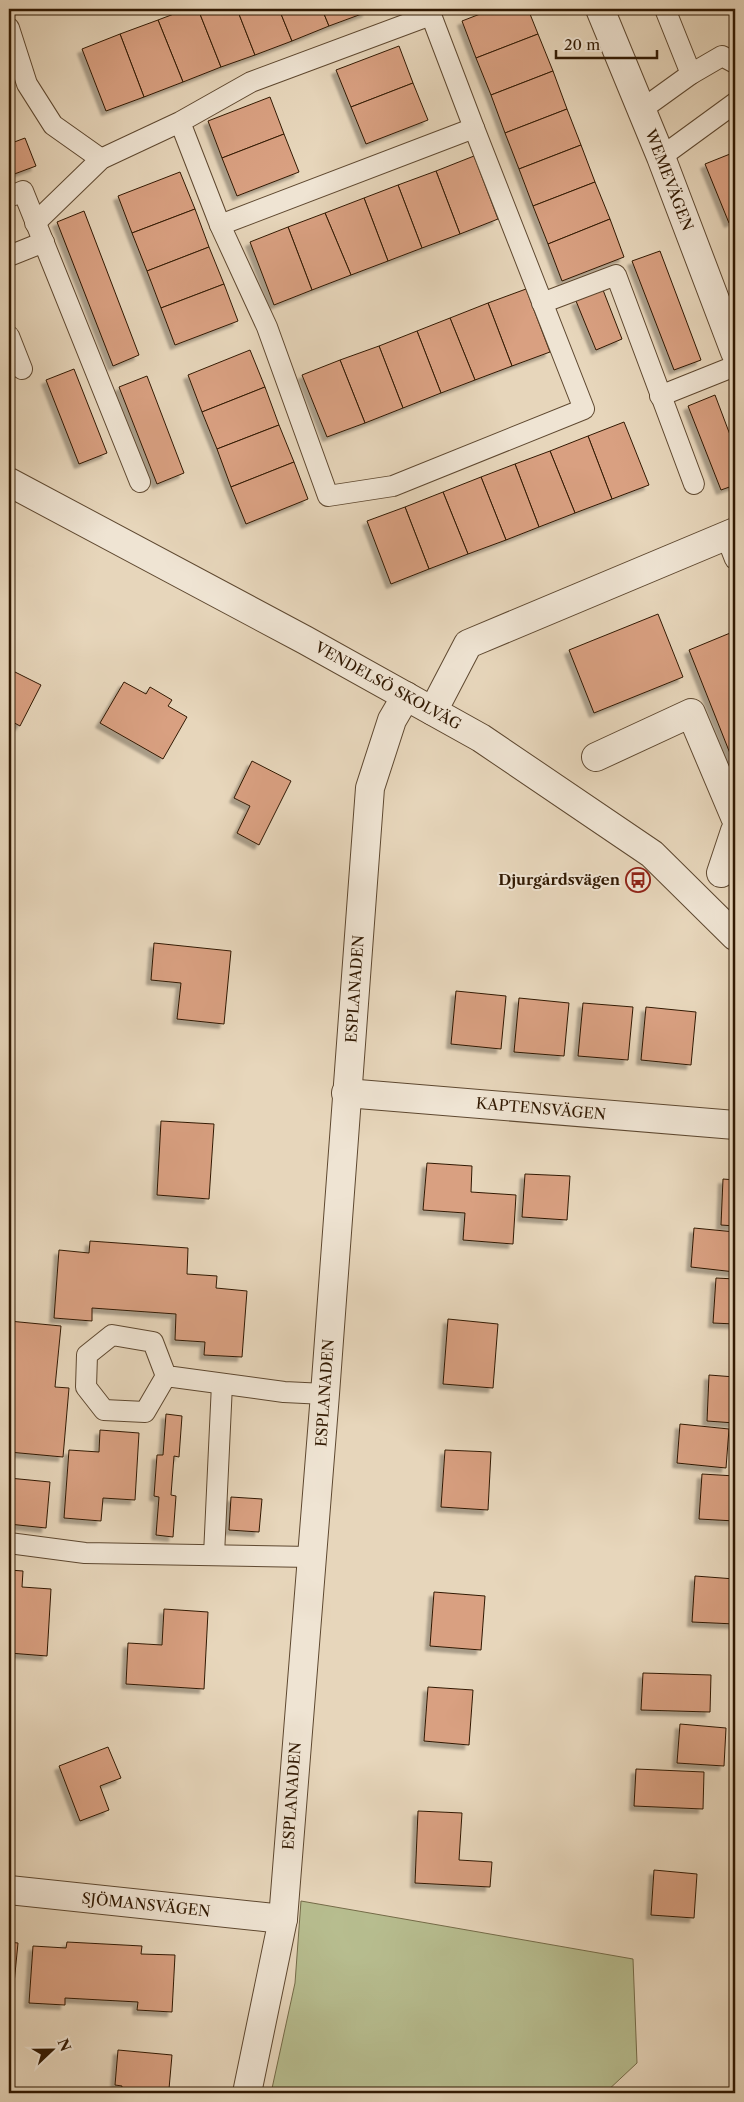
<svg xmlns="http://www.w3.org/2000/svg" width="744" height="2102" font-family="'Libre Caslon Text',serif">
  <defs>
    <filter id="shadow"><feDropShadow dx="-4.5" dy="4.5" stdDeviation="1" flood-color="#0004"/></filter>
  </defs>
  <rect width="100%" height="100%" fill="#e7d6bb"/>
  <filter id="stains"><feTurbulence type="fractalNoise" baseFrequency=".004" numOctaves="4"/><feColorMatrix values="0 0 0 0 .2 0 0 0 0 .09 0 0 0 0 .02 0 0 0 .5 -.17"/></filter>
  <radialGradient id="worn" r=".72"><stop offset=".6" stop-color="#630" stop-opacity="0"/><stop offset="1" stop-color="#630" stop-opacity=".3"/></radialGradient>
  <polygon fill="#b7bd8f" stroke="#746b48" points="301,1901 633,1959 637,2063 605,2093 271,2093 295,1983"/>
  <g fill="#d9a081" stroke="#311902" filter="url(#shadow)">
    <polygon points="187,9 198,9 221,67 183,82 158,20"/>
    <polygon points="198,9 237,9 255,55 221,67"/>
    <polygon points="237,9 279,9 292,41 255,55"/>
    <polygon points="279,9 322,9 329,26 292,41"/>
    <polygon points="322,9 366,9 367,12 329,26"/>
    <polygon points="493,9 528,9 538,34 476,58 462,21"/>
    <polygon points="158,20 183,82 144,97 120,34"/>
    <polygon points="120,34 144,97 106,111 82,49"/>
    <polygon points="538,34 553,71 491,95 476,58"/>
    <polygon points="399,46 413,83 351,107 336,70"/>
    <polygon points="553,71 567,109 505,133 491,95"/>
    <polygon points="413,83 428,120 366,144 351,107"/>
    <polygon points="270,97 284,134 222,158 208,121"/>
    <polygon points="567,109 581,145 519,169 505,133"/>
    <polygon points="284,134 299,172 237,196 222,158"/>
    <polygon points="25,138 36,166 9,176 9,144"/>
    <polygon points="581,145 595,182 533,206 519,169"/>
    <polygon points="735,152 735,220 729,223 705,164"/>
    <polygon points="474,156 498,219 460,234 436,171"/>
    <polygon points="436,171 460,234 422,248 398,185"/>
    <polygon points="180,172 195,209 132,233 118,196"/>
    <polygon points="595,182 610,219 548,244 533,206"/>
    <polygon points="398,185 422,248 388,261 364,198"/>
    <polygon points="364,198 388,261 351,275 325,213"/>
    <polygon points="195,209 209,247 147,271 132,233"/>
    <polygon points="84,211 139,355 113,366 57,222"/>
    <polygon points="325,213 351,275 312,290 288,227"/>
    <polygon points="610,219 624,257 562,281 548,244"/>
    <polygon points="288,227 312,290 274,305 250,242"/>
    <polygon points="209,247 224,284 161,308 147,271"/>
    <polygon points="660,251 701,360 674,370 632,261"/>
    <polygon points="224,284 238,321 175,345 161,308"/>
    <polygon points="526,289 550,352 512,366 488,303"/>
    <polygon points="603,290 622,339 596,350 576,301"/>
    <polygon points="488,303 512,366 475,380 450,318"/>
    <polygon points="450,318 475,380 441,393 417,331"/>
    <polygon points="417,331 441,393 403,408 379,346"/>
    <polygon points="379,346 403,408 365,423 340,360"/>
    <polygon points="250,350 265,387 202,412 188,375"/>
    <polygon points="340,360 365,423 327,437 302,375"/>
    <polygon points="74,369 107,453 79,464 46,380"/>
    <polygon points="147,376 184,473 157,484 119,387"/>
    <polygon points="265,387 279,425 217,449 202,412"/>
    <polygon points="715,395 735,448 735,485 721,490 688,406"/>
    <polygon points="624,422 649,485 612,499 588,436"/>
    <polygon points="279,425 294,462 231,487 217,449"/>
    <polygon points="588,436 612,499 575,513 550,451"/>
    <polygon points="550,451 575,513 539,527 515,464"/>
    <polygon points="294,462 308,499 246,524 231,487"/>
    <polygon points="515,464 539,527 506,540 481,477"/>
    <polygon points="481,477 506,540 468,554 443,492"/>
    <polygon points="443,492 468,554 429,569 405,507"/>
    <polygon points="405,507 429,569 391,584 367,521"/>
    <polygon points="658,614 683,677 594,713 569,650"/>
    <polygon points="735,631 735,766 689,650"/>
    <polygon points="9,669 41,685 20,726 9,720"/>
    <polygon points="124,682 146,694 150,687 172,700 168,706 187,717 163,759 100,723"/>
    <polygon points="252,761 291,781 259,845 237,833 250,806 234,798"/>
    <polygon points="154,943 231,951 224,1024 177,1019 181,983 151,980"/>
    <polygon points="456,991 506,996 501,1049 451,1044"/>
    <polygon points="519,998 569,1003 564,1056 514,1052"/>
    <polygon points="583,1003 633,1007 628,1060 578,1056"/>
    <polygon points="646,1007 696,1012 691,1065 641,1060"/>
    <polygon points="161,1121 214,1124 209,1199 157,1195"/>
    <polygon points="427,1163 472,1166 471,1192 516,1195 513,1244 463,1240 465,1213 423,1210"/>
    <polygon points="525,1174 570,1176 567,1220 522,1217"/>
    <polygon points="723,1179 735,1180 735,1226 721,1225"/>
    <polygon points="694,1228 735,1232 735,1272 691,1267"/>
    <polygon points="90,1241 188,1248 187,1274 217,1276 216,1288 247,1291 242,1357 204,1355 205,1342 175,1340 176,1314 92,1308 92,1321 54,1318 59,1250 89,1253"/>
    <polygon points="716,1278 735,1279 735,1324 713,1323"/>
    <polygon points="448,1319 498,1324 493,1388 443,1384"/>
    <polygon points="9,1321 61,1326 55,1387 69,1388 63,1457 9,1452"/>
    <polygon points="709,1375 735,1377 735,1423 707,1421"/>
    <polygon points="166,1414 182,1416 179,1457 174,1456 171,1495 176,1496 173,1537 156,1535 159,1497 154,1496 157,1455 163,1455"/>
    <polygon points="680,1424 729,1429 726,1468 677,1463"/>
    <polygon points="100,1430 139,1433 135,1500 103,1498 101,1521 64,1518 69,1450 99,1452"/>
    <polygon points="445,1450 491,1452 488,1510 441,1507"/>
    <polygon points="702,1474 735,1476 735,1521 699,1519"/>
    <polygon points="9,1478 50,1482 46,1528 9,1524"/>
    <polygon points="231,1497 262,1499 259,1532 229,1530"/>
    <polygon points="9,1570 23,1571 22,1587 51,1589 47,1656 9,1653"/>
    <polygon points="695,1576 735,1579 735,1624 692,1622"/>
    <polygon points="434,1592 485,1596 481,1650 430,1646"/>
    <polygon points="164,1609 208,1612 204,1689 126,1684 128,1643 162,1645"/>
    <polygon points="643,1673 711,1675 710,1712 641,1710"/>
    <polygon points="428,1687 473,1690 469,1745 424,1741"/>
    <polygon points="680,1724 726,1728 724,1766 677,1763"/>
    <polygon points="108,1747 121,1778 100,1786 109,1810 80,1821 59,1766"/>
    <polygon points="636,1769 704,1772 703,1809 634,1806"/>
    <polygon points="418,1811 462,1813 459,1860 492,1862 490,1887 415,1883"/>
    <polygon points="654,1870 697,1874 694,1918 651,1915"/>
    <polygon points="9,1942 18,1943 9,2035"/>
    <polygon points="67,1942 142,1946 141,1954 175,1955 172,2012 137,2010 138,2002 65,1998 65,2005 29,2003 33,1946 66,1948"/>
    <polygon points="118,2050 172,2055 169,2089 178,2090 177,2093 121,2093 122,2086 115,2085"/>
  </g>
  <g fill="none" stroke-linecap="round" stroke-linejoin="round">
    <defs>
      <g id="service">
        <polyline points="665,9 691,74"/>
        <polyline points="9,28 27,84 53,125 101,159"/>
        <polyline points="641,110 691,74 722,56 735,63"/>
        <polyline points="661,157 735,103"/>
        <polyline points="9,197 23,191 140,482"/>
        <polyline points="35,223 101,159 180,122 251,82 431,15 474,128 584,409 393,486 328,496 267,327 220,225 180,122"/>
        <polyline points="220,225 474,128"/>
        <polyline points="9,256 44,242"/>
        <polyline points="542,303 616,275 694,484"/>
        <polyline points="9,336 22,369"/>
        <polyline points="660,396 735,366"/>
        <polyline points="726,536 735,559"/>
        <polyline points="166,1376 145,1412 104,1410 86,1387 87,1355 112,1335 153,1342 166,1376 284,1392 325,1394"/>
        <polyline points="9,1543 85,1553 311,1557"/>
        <polyline points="214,1555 222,1384"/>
      </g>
      <g id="pedestrian">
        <polyline points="596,757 691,713 735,817"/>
        <polyline points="721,873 735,831"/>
      </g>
      <g id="minor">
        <polyline points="600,9 661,157 735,352"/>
        <polyline points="433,711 468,644 735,532"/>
        <polyline points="346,1093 735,1125"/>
        <polyline points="9,1890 283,1919"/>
        <polyline points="247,2093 283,1919 325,1394 370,788 392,720 406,696"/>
      </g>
      <polyline id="tertiary" points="9,482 305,640 481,738 652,854 735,936"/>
    </defs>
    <use href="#service" stroke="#5e4830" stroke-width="22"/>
    <use href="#pedestrian" stroke="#5e4830" stroke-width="30"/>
    <use href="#minor" stroke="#5e4830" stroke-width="30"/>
    <use href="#tertiary" stroke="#5e4830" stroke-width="30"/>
    <use href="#service" stroke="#efe4d3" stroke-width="20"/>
    <use href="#pedestrian" stroke="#efe4d3" stroke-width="28"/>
    <use href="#minor" stroke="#efe4d3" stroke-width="28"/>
    <use href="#tertiary" stroke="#efe4d3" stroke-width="28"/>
  </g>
  <defs>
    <symbol id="bus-ring" viewBox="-11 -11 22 22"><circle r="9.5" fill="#efe4d3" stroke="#8f2418" stroke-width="1.5"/><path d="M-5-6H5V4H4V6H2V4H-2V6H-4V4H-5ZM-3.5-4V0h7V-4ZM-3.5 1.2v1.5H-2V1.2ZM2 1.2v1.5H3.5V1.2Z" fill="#8f2418"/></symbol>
  </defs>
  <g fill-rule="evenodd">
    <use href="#bus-ring" x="624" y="866" width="28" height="28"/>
  </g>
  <g text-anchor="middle" stroke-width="4" stroke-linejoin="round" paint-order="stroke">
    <g font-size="15" fill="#311902" stroke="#efe4d3">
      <text transform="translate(669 180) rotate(69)" y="5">WEMEVÄGEN</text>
      <text transform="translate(388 686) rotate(29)" y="5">VENDELSÖ SKOLVÄG</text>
      <text transform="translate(355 989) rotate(-86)" y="5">ESPLANADEN</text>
      <text transform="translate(541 1109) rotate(5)" y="5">KAPTENSVÄGEN</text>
      <text transform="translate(325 1393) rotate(-86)" y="5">ESPLANADEN</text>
      <text transform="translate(292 1796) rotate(-86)" y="5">ESPLANADEN</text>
      <text transform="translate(146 1905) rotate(6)" y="5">SJÖMANSVÄGEN</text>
    </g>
    <g font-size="15" font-weight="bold" fill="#311902" stroke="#efe4d3" text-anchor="end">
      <text x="620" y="885">Djurgårdsvägen</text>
    </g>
  </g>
  <rect width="744" height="2102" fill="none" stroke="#e7d6bb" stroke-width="30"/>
  <rect x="10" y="10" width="724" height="2082" fill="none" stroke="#311902" stroke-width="2.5"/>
  <rect x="15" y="15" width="714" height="2072" fill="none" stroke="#311902"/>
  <g transform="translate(52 2050) rotate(68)" stroke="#efe4d3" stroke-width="4" paint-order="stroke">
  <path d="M0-4L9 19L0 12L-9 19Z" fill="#311902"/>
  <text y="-8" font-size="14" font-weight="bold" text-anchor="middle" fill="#311902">N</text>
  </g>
  <path d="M556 50v8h101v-8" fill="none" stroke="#311902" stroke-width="2.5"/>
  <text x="564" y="50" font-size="15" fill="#311902" stroke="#efe4d3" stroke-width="4" paint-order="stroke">20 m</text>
  <rect width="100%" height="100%" filter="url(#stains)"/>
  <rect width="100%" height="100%" fill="url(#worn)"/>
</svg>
